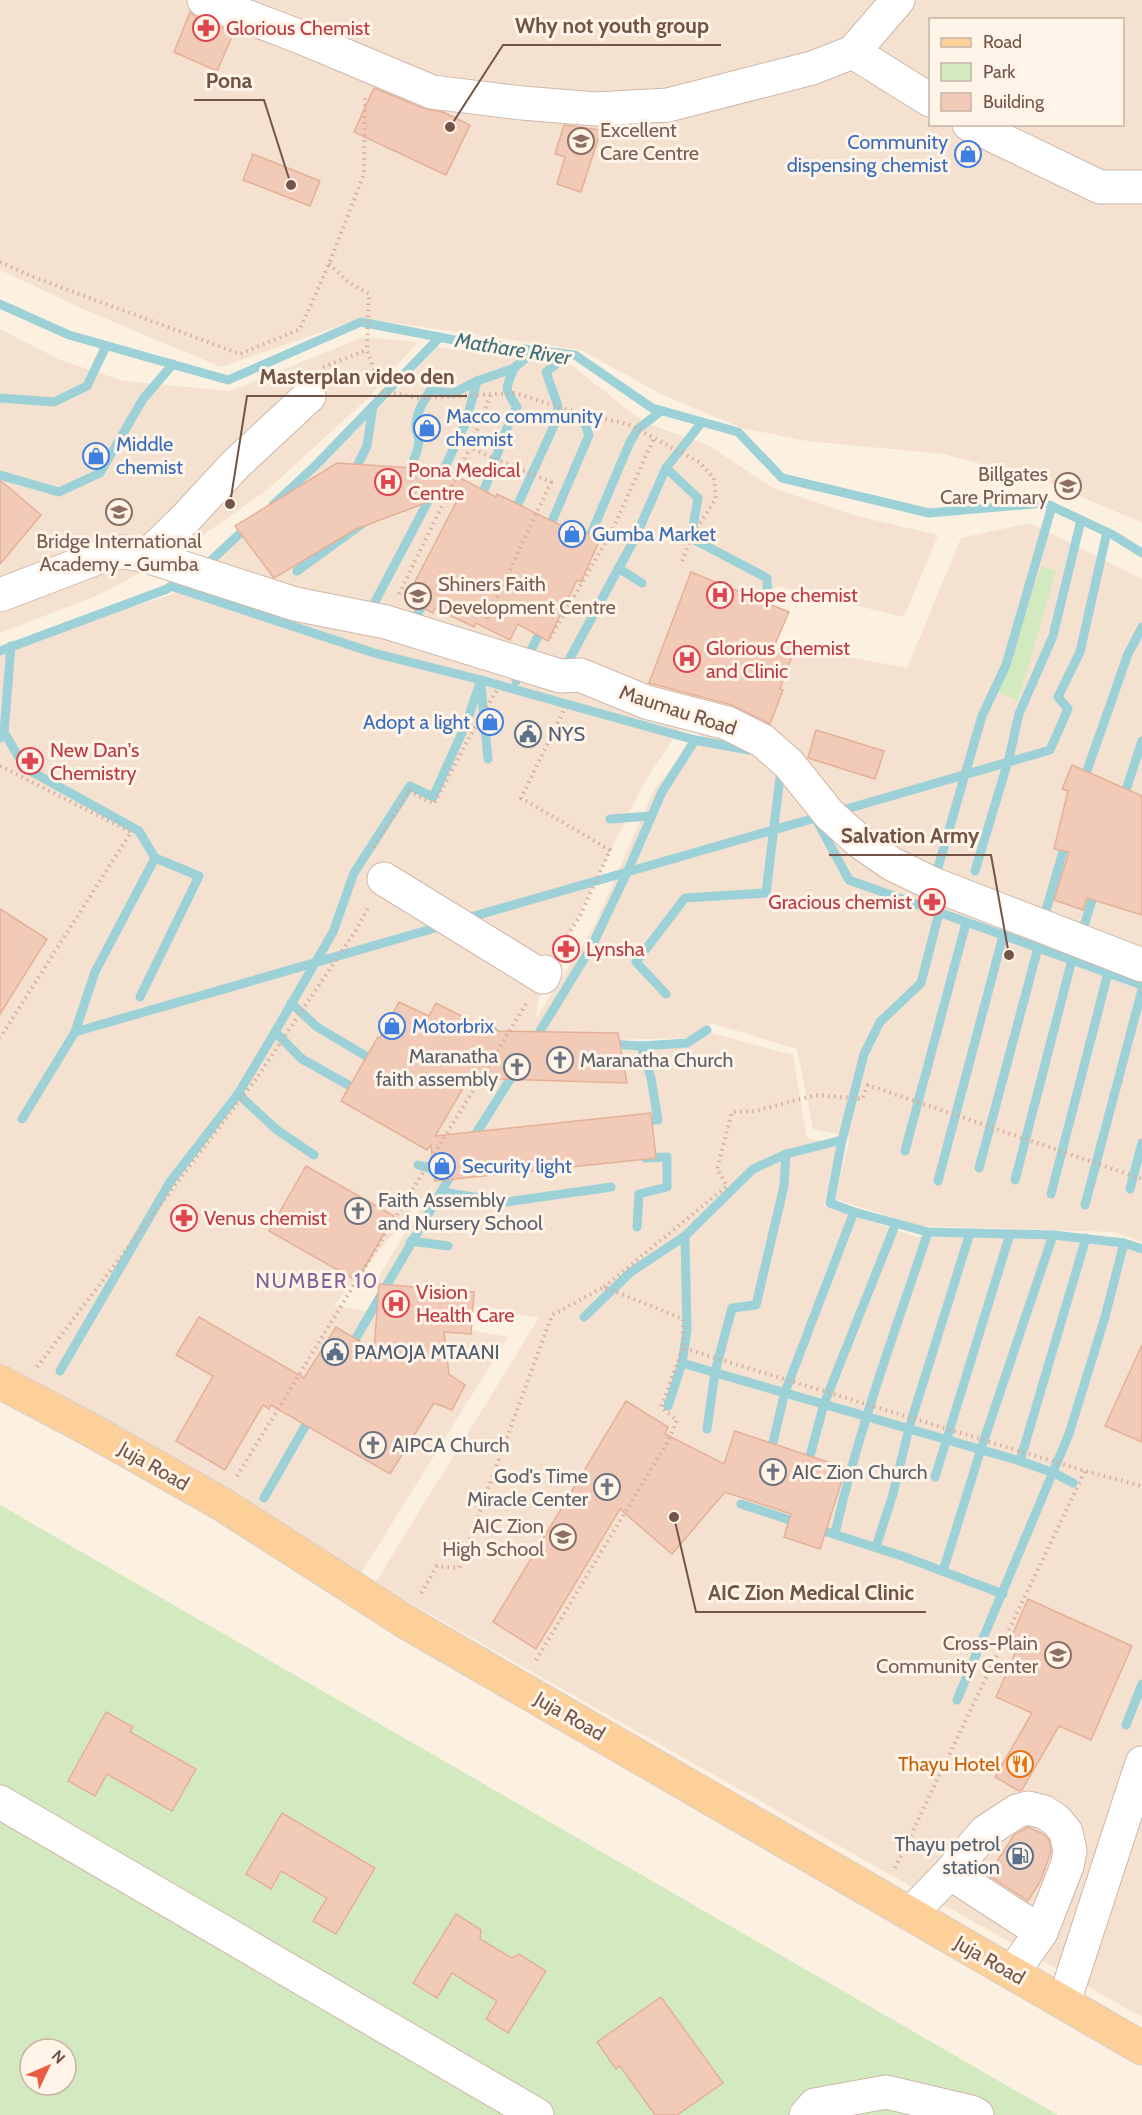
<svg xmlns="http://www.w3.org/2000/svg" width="1142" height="2115" font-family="Cabin,sans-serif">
  <rect width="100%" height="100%" fill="#fcf0e1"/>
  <g fill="#f4e1cf" fill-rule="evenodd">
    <path d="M0,0H1142V523L1045,481L944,454L807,441L742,428L661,394L581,350L361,318L221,367L85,310L0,270ZM930,20H1122V124H930Z"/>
    <polygon points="0,329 60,360 124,381 230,391 364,337 418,342 365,401 267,490 182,550 101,594 0,633"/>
    <polygon points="437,347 571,365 645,423 706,444 773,488 857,516 938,535 904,617 776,586 645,781 567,939 543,977 535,1021 593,928 655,788 722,708 753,639 907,668 961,538 1030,523 1142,579 1142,1242 1115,1232 920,1226 835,1199 850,1137 813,1129 797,1049 711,1023 687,1038 531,1042 539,1052 639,1050 687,1047 711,1033 793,1055 807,1138 839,1145 824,1205 916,1237 1025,1236 1116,1245 1142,1254 1142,2017 375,1583 539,1318 372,1288 435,1183 334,1305 508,1337 361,1573 67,1402 0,1368 0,655 116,612 173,594 281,505 402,385"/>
  </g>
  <g fill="#d3e9bf" fill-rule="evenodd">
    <polygon points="1042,566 1056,571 1018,701 994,691"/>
    <path d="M0,1505L1058,2115H0ZM30,2049H66V2085H30Z"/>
  </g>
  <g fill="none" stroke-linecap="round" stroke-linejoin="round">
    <g stroke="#9cd2d7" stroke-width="9">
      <polyline points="0,304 69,335 228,380 361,322 454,340 575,355 652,408 738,432 782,478 929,513 1045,503 1113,535 1142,553"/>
      <polyline points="0,398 54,402 87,386 106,346"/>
      <polyline points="666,468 698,498 691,538 767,578 768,615"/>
      <polyline points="353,474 367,446 373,406"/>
      <polyline points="0,475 59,492 100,473 143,399 173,364"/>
      <path d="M406,478C411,466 418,454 419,441C419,436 416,432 416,427C415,415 424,400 430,391L454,393L477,381L514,368L534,351"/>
      <polyline points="439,480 466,422 477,381"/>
      <path d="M479,502C493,471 501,437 517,407C504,387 505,391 514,368"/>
      <polyline points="273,505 316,465 440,337"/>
      <polyline points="513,515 557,419 558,406 546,372 567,356"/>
      <polyline points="547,533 589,435 585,424 558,412"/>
      <polyline points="586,546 630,442 638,429 661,411"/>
      <polyline points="204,567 249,525"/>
      <polyline points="618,568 642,583"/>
      <polyline points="297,571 363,523"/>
      <polyline points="171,586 374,653 481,680 695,740 749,750"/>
      <polyline points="369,613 433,492"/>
      <polyline points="413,622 427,598"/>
      <polyline points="0,651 167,589 177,583"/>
      <polyline points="564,669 635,538 666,468 702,422"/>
      <polyline points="516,681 544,624"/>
      <polyline points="481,684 488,759"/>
      <polyline points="4,732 25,768 139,831 155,858 95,972 75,1032 22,1119"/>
      <polyline points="0,738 4,732 11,646"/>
      <polyline points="1083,782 1128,654 1142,627"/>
      <polyline points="1123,799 1142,741"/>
      <polyline points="836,812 1050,750 1068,709 1058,697 1080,652 1107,532"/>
      <polyline points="610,819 651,816"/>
      <polyline points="817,821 849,880 1142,985"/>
      <polyline points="975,871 1009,758 1019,714 1053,636 1081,520"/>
      <polyline points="935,878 982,716 1006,665 1052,506"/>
      <polyline points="1045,914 1066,841"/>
      <polyline points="464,919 822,816"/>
      <polyline points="1081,936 1095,890"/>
      <polyline points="666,994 636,962 685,898 766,893 781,769"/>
      <polyline points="140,997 199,876 155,858"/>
      <polyline points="291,1003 317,1027 376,1062"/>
      <polyline points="488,1026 501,1039"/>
      <polyline points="75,1032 442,926"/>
      <polyline points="275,1032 302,1059 359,1091"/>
      <polyline points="534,1041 592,946 629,868 662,792 695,740"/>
      <polyline points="609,1044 641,1046 687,1043 707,1030"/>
      <polyline points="238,1094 277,1130 314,1155"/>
      <polyline points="641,1121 658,1120 651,1078 641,1046"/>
      <polyline points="472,1140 516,1070"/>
      <polyline points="842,1140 830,1203 854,1212 928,1232 1053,1235 1124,1243 1142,1249"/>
      <polyline points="905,1151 966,923"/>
      <polyline points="418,1165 444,1173"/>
      <polyline points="979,1168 1038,948"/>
      <polyline points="1015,1180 1072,960"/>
      <polyline points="938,1181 1003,936"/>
      <polyline points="1130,1189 1142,1143"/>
      <polyline points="441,1192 506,1202 611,1187"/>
      <polyline points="1051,1194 1108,973"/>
      <polyline points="1085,1205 1142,990"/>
      <polyline points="637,1227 639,1194 667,1187 667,1157 645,1158"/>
      <polyline points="410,1243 411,1241 448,1246"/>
      <polyline points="584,1317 631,1272 685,1236 753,1169 786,1154 842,1140 864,1054 880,1022 921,983 939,913 932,891"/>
      <polyline points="349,1350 454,1170"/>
      <polyline points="682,1363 1020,1461 1054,1473 1073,1483"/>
      <polyline points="60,1371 170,1182 238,1094 275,1032 333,932 354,873 410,786 433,797 466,724 481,680"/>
      <polyline points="668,1406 682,1363 687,1330 685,1236"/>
      <polyline points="707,1429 715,1372 732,1308 756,1305 784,1186 786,1154"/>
      <polyline points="772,1446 785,1392 854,1212"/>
      <polyline points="810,1456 824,1404 896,1223"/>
      <polyline points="1020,1461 1086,1238"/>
      <polyline points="935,1477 1010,1234"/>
      <polyline points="264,1498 311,1416"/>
      <polyline points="741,1504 799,1523"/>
      <polyline points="815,1528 905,1557 1003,1594"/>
      <path d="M835,1534C858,1430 895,1332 928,1232"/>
      <polyline points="876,1547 893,1494 909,1428 970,1233"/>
      <polyline points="943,1571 981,1449 1053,1235"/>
      <polyline points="957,1700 1069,1434 1105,1317 1124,1243"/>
      <polyline points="1126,1725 1142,1684"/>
    </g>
  </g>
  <g fill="#f2cbb8" stroke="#e5b098" stroke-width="1.5">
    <polygon points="190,12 197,18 234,32 217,71 174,52"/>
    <polygon points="374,88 425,109 443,112 470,125 446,175 354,132"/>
    <polygon points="564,125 601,130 581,192 557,184 565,157 555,154"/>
    <polygon points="253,154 320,181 310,206 243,180"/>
    <polygon points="337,463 445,470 496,497 497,494 568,529 570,525 600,539 581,582 577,580 548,641 518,624 510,640 476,623 474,627 435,608 433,613 406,599 463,489 356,529 274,578 235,526"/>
    <polygon points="0,480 41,515 0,564"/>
    <polygon points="691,572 789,612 773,649 792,656 780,689 783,690 770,724 732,705 649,683"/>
    <polygon points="816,730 884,751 875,779 808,758"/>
    <polygon points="1072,765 1142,796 1142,915 1087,898 1083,910 1054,900 1069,852 1054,849 1068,791 1062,789"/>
    <polygon points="0,909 47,939 0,1014"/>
    <polygon points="399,1002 429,1016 436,1003 491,1031 618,1033 627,1083 469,1078 435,1136 651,1113 656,1158 435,1181 431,1145 427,1150 341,1101 378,1037 380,1038"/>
    <polygon points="306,1166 394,1216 357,1281 269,1231"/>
    <polygon points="379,1284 474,1292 471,1334 444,1332 449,1374 465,1385 452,1410 434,1403 390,1474 271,1405 269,1409 263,1405 225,1470 176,1441 213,1376 176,1355 199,1317 304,1378 336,1327 374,1350"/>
    <polygon points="1142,1345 1142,1442 1105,1426"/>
    <polygon points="626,1401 668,1427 665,1434 724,1464 735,1431 846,1468 820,1549 784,1537 791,1514 725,1492 672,1554 620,1509 536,1649 493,1622"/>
    <polygon points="1028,1599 1132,1646 1091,1740 1059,1726 1022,1790 1019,1791 995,1777 1032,1713 996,1697 1016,1651 1007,1647"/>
    <polygon points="106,1712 133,1727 130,1732 196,1769 172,1811 107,1774 95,1796 68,1781"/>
    <polygon points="282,1813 375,1868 336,1934 313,1921 327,1898 281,1871 271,1889 246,1874"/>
    <polygon points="1028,1827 1043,1834 1049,1840 1051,1851 1041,1880 1028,1901 988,1875 1014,1835"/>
    <polygon points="456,1914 481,1930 480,1939 512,1958 519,1954 546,1971 508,2033 486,2019 497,2001 452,1973 437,1998 413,1983"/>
    <polygon points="661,1997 723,2083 677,2115 655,2115 620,2066 616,2069 597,2042"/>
  </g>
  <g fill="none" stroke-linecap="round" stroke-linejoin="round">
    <defs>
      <g id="minor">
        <polyline points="204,0 303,38 432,92 522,103 596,109 668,105 812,68 853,52 898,0"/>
        <polyline points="853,52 930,100"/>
        <polyline points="969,124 1100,187 1142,187"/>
        <polyline points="147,556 186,518 235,465 309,396"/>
        <polyline points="0,595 110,553 125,552 147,556 295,604 386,622 560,676 580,675 646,702 727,723 763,741 789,764 829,814 860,842 892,864 933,884 1142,965"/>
        <polyline points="384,879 543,977 545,972"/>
        <polyline points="0,1802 537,2115"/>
        <polyline points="950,1873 1041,1932"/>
        <polyline points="910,1914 950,1873 985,1832 1017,1811 1028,1808 1044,1812 1056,1820 1066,1832 1070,1851 1067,1866 1041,1932 1013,1972"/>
        <polyline points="1064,2002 1142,1763"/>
        <polyline points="806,2115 815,2105 886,2092 971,2112 977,2115"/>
      </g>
      <polyline id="major" points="0,1382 89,1429 220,1503 406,1622 1142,2048"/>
    </defs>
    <use href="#minor" stroke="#cfb8ab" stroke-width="35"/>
    <use href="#major" stroke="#d8cfcc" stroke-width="35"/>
    <g stroke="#d6ae9c" stroke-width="4" stroke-dasharray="1.5 4.5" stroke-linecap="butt">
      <polyline points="0,262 31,276 240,354 300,329 329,264 364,174 365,98"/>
      <polyline points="329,264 348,282 369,294 367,350 382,391 420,398 515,393 582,414 628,424 699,462 714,478 716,498 691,538 681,564"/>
      <polyline points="323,367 367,350"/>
      <polyline points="399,594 470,448"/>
      <polyline points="487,619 551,482 470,448 491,394"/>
      <polyline points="550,638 611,533 654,438"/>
      <polyline points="0,766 131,832 0,1038"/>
      <polyline points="374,847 409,791 434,804 470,736 497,690"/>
      <polyline points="561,946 580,916 610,850 521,798 565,708"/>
      <polyline points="604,1287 727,1186 717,1169 732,1112 755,1111 816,1095 862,1099 868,1085 1142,1179"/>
      <polyline points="37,1367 256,1079 356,930 369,906"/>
      <polyline points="237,1476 526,1004"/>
      <polyline points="421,1593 437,1566 459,1568 552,1315 604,1287 683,1319 683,1348 1085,1471 1142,1486"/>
      <polyline points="536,1660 667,1443 677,1420 661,1407 683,1348"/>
      <polyline points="895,1868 1085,1471"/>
    </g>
    <use href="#minor" stroke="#fff" stroke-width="33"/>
    <use href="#major" stroke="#fcd098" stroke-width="33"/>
  </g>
  <defs>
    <symbol id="pharmacy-ring" viewBox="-11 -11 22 22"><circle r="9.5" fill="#fff4e7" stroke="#e0444e" stroke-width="1.5"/><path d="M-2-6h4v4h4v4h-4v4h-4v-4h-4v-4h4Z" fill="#e0444e"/></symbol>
    <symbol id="school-ring" viewBox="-11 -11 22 22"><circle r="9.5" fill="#fff4e7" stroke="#8d6e63" stroke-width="1.5"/><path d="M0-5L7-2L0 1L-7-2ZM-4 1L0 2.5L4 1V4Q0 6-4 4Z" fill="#8d6e63"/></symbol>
    <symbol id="shop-ring" viewBox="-11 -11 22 22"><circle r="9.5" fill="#fff4e7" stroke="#3f7fe0" stroke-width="1.5"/><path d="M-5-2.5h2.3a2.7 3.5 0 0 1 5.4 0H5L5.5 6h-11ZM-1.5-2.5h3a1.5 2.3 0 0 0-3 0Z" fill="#3f7fe0"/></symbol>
    <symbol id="hospital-ring" viewBox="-11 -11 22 22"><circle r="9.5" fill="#fff4e7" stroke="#e0444e" stroke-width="1.5"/><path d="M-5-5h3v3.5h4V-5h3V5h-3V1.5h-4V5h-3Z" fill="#e0444e"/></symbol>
    <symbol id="civic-ring" viewBox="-11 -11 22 22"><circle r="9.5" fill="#fff4e7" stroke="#5c6f8a" stroke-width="1.5"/><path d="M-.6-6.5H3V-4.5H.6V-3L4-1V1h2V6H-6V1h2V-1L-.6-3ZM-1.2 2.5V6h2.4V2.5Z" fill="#5c6f8a"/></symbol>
    <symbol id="church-ring" viewBox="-11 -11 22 22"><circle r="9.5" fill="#fff4e7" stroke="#6b7280" stroke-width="1.5"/><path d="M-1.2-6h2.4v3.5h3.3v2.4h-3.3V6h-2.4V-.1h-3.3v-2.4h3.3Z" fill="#6b7280"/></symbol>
    <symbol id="restaurant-ring" viewBox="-11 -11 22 22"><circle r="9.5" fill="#fff4e7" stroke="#e8710a" stroke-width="1.5"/><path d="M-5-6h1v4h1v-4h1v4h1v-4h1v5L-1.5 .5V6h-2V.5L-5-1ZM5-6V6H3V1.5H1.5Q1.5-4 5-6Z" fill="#e8710a"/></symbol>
    <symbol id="fuel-ring" viewBox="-11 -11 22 22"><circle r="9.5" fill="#fff4e7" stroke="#5c6f8a" stroke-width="1.5"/><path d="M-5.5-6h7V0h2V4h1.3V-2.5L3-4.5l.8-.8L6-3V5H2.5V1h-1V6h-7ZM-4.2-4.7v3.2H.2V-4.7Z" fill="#5c6f8a"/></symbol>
  </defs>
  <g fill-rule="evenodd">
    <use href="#pharmacy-ring" x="191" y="13" width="30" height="30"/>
    <use href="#school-ring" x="566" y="126" width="30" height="30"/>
    <use href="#shop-ring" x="953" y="139" width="30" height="30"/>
    <use href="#shop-ring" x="412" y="413" width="30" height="30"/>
    <use href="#shop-ring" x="81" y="441" width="30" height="30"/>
    <use href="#hospital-ring" x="373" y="467" width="30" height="30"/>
    <use href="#school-ring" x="1053" y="471" width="30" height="30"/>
    <use href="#school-ring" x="104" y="497" width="30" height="30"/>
    <use href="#shop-ring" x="557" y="519" width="30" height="30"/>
    <use href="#hospital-ring" x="705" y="580" width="30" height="30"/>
    <use href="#school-ring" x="403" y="581" width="30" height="30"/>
    <use href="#hospital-ring" x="672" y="644" width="30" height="30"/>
    <use href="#shop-ring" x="475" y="707" width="30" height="30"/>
    <use href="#civic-ring" x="513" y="719" width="30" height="30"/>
    <use href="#pharmacy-ring" x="15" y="746" width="30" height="30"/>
    <use href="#pharmacy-ring" x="917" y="887" width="30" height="30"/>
    <use href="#pharmacy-ring" x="551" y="934" width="30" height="30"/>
    <use href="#shop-ring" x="377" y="1011" width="30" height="30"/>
    <use href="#church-ring" x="545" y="1045" width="30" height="30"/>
    <use href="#church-ring" x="502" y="1052" width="30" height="30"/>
    <use href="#shop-ring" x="427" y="1151" width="30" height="30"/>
    <use href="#church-ring" x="343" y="1196" width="30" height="30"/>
    <use href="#pharmacy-ring" x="169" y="1203" width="30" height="30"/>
    <use href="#hospital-ring" x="381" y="1289" width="30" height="30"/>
    <use href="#civic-ring" x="320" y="1337" width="30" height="30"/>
    <use href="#church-ring" x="358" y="1430" width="30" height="30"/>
    <use href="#church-ring" x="758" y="1457" width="30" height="30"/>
    <use href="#church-ring" x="592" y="1472" width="30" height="30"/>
    <use href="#school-ring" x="548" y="1522" width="30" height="30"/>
    <use href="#school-ring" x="1043" y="1640" width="30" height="30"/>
    <use href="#restaurant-ring" x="1005" y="1749" width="30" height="30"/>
    <use href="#fuel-ring" x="1005" y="1841" width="30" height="30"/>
  </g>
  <g text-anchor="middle" stroke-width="6" stroke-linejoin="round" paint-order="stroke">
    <g font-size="20" fill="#be3a42" stroke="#fff4e7" text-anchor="start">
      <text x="226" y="35">Glorious Chemist</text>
      <text x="408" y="477">Pona Medical<tspan x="408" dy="23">Centre</tspan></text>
      <text x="740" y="602">Hope chemist</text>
      <text x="706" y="655">Glorious Chemist<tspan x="706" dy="23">and Clinic</tspan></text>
      <text x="50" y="757">New Dan's<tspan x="50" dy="23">Chemistry</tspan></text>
      <text x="912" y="909" text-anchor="end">Gracious chemist</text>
      <text x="586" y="956">Lynsha</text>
      <text x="204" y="1225">Venus chemist</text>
      <text x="416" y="1299">Vision<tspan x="416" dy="23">Health Care</tspan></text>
    </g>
    <g font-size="20" fill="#785e54" stroke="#fff4e7" text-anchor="end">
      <text x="600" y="137" text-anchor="start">Excellent<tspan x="600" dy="23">Care Centre</tspan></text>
      <text x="1048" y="481">Billgates<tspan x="1048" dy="23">Care Primary</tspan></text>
      <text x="119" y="548" text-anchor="middle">Bridge International<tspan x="119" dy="23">Academy - Gumba</tspan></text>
      <text x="438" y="591" text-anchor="start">Shiners Faith<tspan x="438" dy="23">Development Centre</tspan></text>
      <text x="544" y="1533">AIC Zion<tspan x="544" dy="23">High School</tspan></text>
      <text x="1038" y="1650">Cross-Plain<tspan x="1038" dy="23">Community Center</tspan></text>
    </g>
    <g font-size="20" fill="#366cbe" stroke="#fff4e7" text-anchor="start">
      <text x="948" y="149" text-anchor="end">Community<tspan x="948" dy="23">dispensing chemist</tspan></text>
      <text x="446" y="423">Macco community<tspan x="446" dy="23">chemist</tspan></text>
      <text x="116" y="451">Middle<tspan x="116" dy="23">chemist</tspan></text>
      <text x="592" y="541">Gumba Market</text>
      <text x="470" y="729" text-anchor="end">Adopt a light</text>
      <text x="412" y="1033">Motorbrix</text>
      <text x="462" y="1173">Security light</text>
    </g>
    <g font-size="20" fill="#735448" stroke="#fff4e7">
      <text transform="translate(678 710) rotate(18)" y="7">Maumau Road</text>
      <text transform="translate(154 1466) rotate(30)" y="7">Juja Road</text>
      <text transform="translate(570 1716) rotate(30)" y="7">Juja Road</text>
      <text transform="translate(990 1960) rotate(30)" y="7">Juja Road</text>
    </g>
    <g font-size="20" fill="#4e5e75" stroke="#fff4e7" text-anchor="start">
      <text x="548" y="741">NYS</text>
      <text x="354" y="1359">PAMOJA MTAANI</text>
      <text x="1000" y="1851" text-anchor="end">Thayu petrol<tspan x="1000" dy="23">station</tspan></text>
    </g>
    <g font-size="20" fill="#5b616d" stroke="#fff4e7" text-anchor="start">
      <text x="498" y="1063" text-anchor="end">Maranatha<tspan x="498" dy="23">faith assembly</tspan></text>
      <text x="580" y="1067">Maranatha Church</text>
      <text x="378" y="1207">Faith Assembly<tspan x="378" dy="23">and Nursery School</tspan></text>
      <text x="392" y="1452">AIPCA Church</text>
      <text x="792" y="1479">AIC Zion Church</text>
      <text x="588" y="1483" text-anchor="end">God's Time<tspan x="588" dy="23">Miracle Center</tspan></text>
    </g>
    <g font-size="20" fill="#c56008" stroke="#fff4e7" text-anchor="end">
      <text x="1000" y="1771">Thayu Hotel</text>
    </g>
    <g font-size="21" font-style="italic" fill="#3c7379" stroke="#fff4e7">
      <text transform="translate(513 349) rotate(9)" y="7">Mathare River</text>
    </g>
    <g font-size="21" letter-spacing="1.5" fill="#826397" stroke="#fff4e7">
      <text x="317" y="1288">NUMBER 10</text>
    </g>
  </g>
  <path fill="none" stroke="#735448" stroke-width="2" d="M450 127L503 45H721M291 185L264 100H194M230 504L247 396H467M1009 955L991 855H829M674 1517L696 1612H926"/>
  <g fill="#735448" stroke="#fff4e7" stroke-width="2">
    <circle cx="450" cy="127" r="6"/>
    <circle cx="291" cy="185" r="6"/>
    <circle cx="230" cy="504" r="6"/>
    <circle cx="1009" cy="955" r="6"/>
    <circle cx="674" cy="1517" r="6"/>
  </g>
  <g font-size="21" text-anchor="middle" font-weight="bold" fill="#735448" stroke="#fff4e7" stroke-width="6" stroke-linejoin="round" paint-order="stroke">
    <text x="612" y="33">Why not youth group</text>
    <text x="229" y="88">Pona</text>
    <text x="357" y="384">Masterplan video den</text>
    <text x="910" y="843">Salvation Army</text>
    <text x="811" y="1600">AIC Zion Medical Clinic</text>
  </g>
  <rect x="929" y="18" width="195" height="108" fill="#fff4e7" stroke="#c7b4a7" stroke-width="1.5"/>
  <rect x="941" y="38" width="30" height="9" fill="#fcd098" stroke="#c7b4a7" stroke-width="1.5"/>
  <text x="983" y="48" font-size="18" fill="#735448">Road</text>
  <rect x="941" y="63" width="30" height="18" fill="#d3e9bf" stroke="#c7b4a7" stroke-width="1.5"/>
  <text x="983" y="78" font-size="18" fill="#735448">Park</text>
  <rect x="941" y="93" width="30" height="18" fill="#f2cbb8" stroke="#c7b4a7" stroke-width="1.5"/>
  <text x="983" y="108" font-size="18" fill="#735448">Building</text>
  <g transform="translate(48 2067) rotate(46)"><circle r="28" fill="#fff4e7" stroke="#c7b4a7" stroke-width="1.5"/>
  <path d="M0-4.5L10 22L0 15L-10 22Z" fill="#e85d44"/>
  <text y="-9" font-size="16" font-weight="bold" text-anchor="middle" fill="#735448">N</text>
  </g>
</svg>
